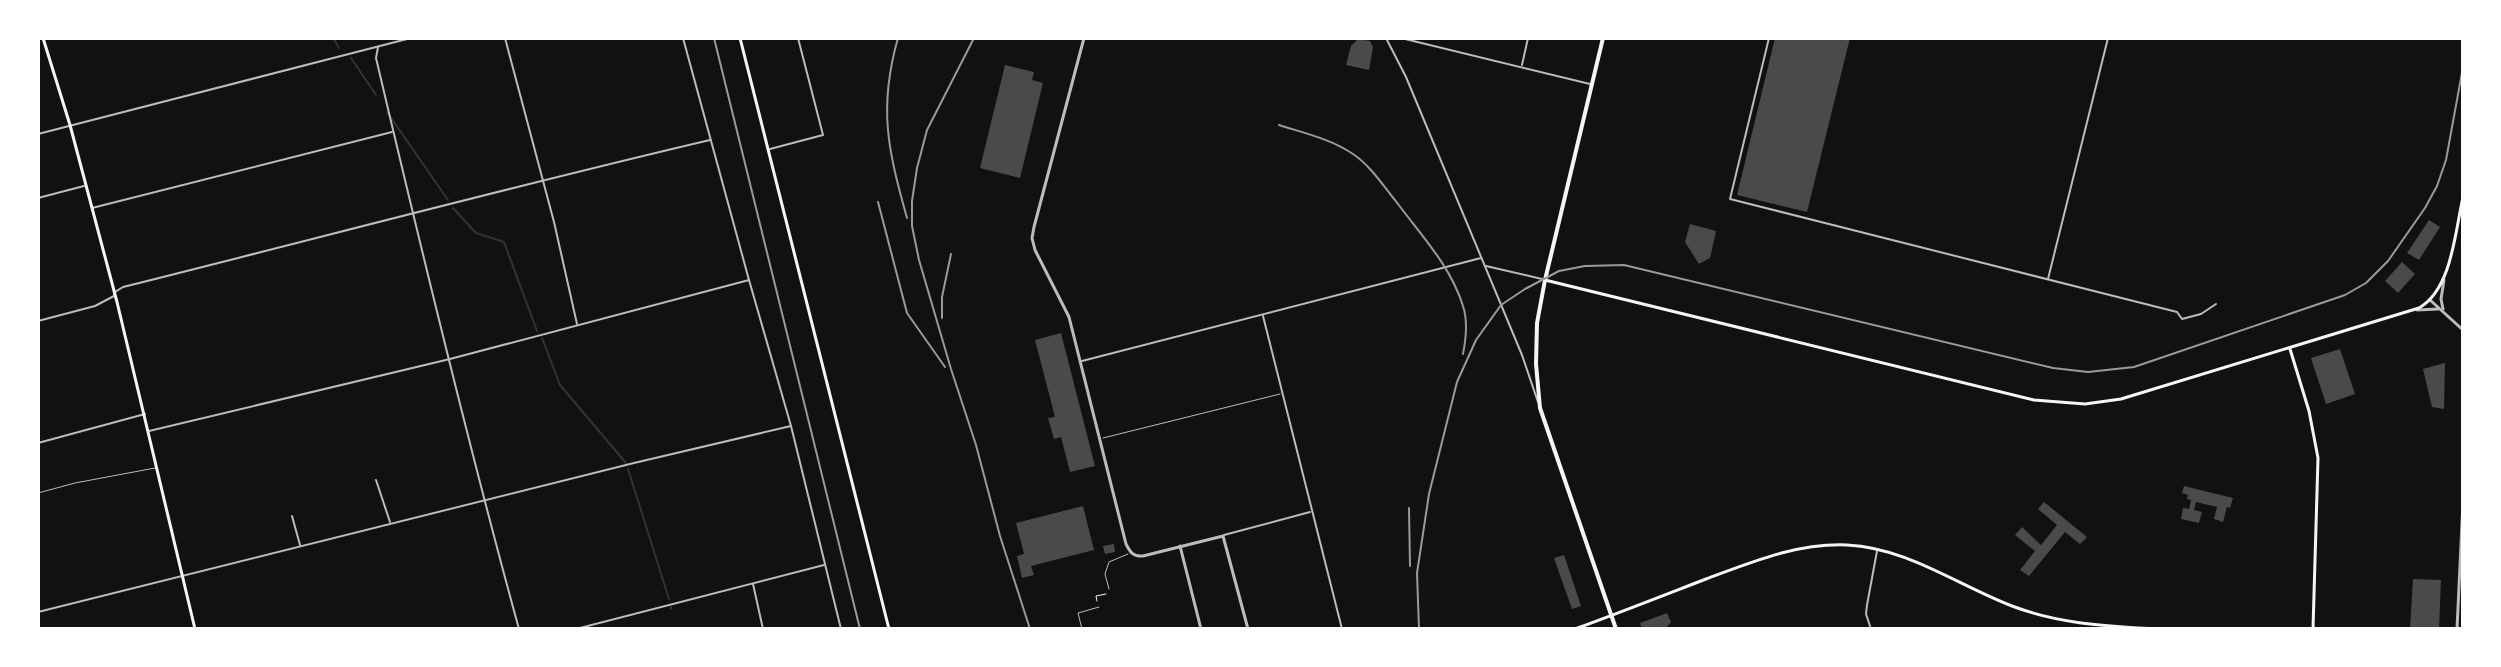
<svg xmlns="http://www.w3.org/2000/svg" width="2501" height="667" font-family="Manrope,sans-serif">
  <rect width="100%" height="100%" fill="#111"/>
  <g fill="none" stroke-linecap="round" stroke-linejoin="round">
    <g stroke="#333" stroke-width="2">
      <polyline points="333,38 339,48"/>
      <polyline points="351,58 376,95"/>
      <polyline points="387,112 448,200"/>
      <polyline points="453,208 476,233 504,242 537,331"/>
      <polyline points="542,338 560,385 626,463"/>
      <polyline points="628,469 669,599"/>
      <polyline points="671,607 671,609"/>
    </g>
  </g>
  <g fill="#4a4a4a">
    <polygon points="1775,38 1850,38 1807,212 1737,195"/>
    <polygon points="1358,39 1370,41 1373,47 1369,70 1346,65 1351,46"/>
    <polygon points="1005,65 1034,72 1032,80 1043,83 1020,178 980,168"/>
    <polygon points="2429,220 2440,227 2419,260 2407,253"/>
    <polygon points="1690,224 1716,231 1710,258 1699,264 1685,242"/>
    <polygon points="2402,262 2415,274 2398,293 2385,281"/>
    <polygon points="1061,333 1095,466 1070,472 1061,437 1054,439 1048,418 1055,417 1035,340"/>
    <polygon points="2340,349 2355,394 2326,404 2311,358"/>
    <polygon points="2445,363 2444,409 2432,407 2423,369"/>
    <polygon points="2184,486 2233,498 2230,508 2227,507 2223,522 2214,519 2217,507 2196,502 2194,510 2202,512 2199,523 2181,519 2183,508 2189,509 2191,500 2187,499 2188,495 2182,493"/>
    <polygon points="2044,502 2087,537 2080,544 2065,532 2029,576 2020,570 2035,551 2015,535 2022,527 2041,545 2057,525 2038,509"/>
    <polygon points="1083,506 1094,550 1031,566 1034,575 1022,578 1017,556 1024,554 1016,523"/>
    <polygon points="1114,544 1115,552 1105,554 1103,546"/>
    <polygon points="1564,555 1581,606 1572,609 1554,558"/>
    <polygon points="2413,579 2441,580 2439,629 2410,629"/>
    <polygon points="1667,613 1671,622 1665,629 1642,629 1640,623"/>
  </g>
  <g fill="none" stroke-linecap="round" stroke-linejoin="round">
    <polyline stroke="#f5f5f5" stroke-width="1" points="1097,601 1096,596 1106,594"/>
    <g stroke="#bcbcbc" stroke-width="1">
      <polyline points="1103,438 1280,394"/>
      <polyline points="38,493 75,483 155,468"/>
      <polyline points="1109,589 1105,574 1109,562 1128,554"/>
      <polyline points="1082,629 1078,613 1099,607"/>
    </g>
    <g stroke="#bcbcbc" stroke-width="2">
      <polyline points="505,38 554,222 577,324"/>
      <polyline points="683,38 749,280 791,426 841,629"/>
      <polyline points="1386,38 1406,77 1522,355 1538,402"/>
      <polyline points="1401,38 1590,84"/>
      <polyline points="1769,38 1730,199 2177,312 2182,319 2201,314 2216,304"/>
      <path d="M378,47L376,58C421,249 467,440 519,629"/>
      <polyline points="1522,65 1528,38"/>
      <polyline points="38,134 411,38"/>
      <polyline points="770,149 823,135 798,38"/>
      <polyline points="38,198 84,186"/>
      <polyline points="92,208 392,132"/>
      <polyline points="1486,266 1542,279"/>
      <polyline points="2048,279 2108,38"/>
      <polyline points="1263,316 1342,629"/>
      <path d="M38,321L95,306L114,296L115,292L123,287C319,238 514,186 710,140"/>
      <polyline points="1082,361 1481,258"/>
      <polyline points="149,431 450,359 749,280"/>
      <polyline points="38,443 145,414"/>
      <polyline points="376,480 390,522"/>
      <polyline points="292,516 300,545"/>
      <polyline points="1224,535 1310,512"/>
      <polyline points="753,584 763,629"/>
      <polyline points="38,612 634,463 791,426"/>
      <polyline points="576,629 824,565"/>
      <polyline points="1871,629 1866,614 1867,605 1877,551"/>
    </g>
    <g stroke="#bcbcbc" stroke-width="3">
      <path d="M1084,38L1034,227L1032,238L1035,250L1069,317L1126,544C1130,552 1133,557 1143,556L1223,536L1248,629"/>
      <polyline points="2430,300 2463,330"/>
      <polyline points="2443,309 2441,299 2444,280"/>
      <polyline points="2417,310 2438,309"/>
      <polyline points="1180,546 1201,629"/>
      <polyline points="2457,629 2463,502"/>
    </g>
    <g stroke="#f5f5f5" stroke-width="3">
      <polyline points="43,38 70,125 117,302 195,629"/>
      <polyline points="740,38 889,629"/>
      <path d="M1545,280L2034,400L2085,404L2121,399L2419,308C2452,289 2455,232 2463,197"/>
      <polyline points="2290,349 2309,411 2318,458 2313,629"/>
      <path d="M1575,629C1619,613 1662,596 1706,579C1752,562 1797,543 1847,545C1908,548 1957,585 2012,606C2059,624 2106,626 2156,629"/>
    </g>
    <polyline stroke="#f5f5f5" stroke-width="4" points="1603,38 1545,280 1537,323 1536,364 1540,408 1616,629"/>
    <g stroke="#9a9a9a" stroke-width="2">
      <polyline points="714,38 860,629"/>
      <path d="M898,38C878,108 888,150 907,218"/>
      <polyline points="974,38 927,130 917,168 912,201 912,226 919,260 951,369 976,445 1000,536 1030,629"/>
      <path d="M1279,125C1304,133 1331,139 1353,154C1371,166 1384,187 1398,204C1422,236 1451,267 1463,306C1468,321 1466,339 1463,354"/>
      <polyline points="878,202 907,313 945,367"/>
      <polyline points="942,318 942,297 951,254"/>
      <polyline points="1409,508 1410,566"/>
      <polyline points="1419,629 1417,573 1429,494 1457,382 1476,340 1501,305 1525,289 1559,271 1585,266 1624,265 2053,368 2088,372 2134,367 2345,295 2366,283 2388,261 2425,208 2437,186 2446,160 2463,67"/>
    </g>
  </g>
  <rect width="2501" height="667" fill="none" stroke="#ffffff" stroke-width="80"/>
</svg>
